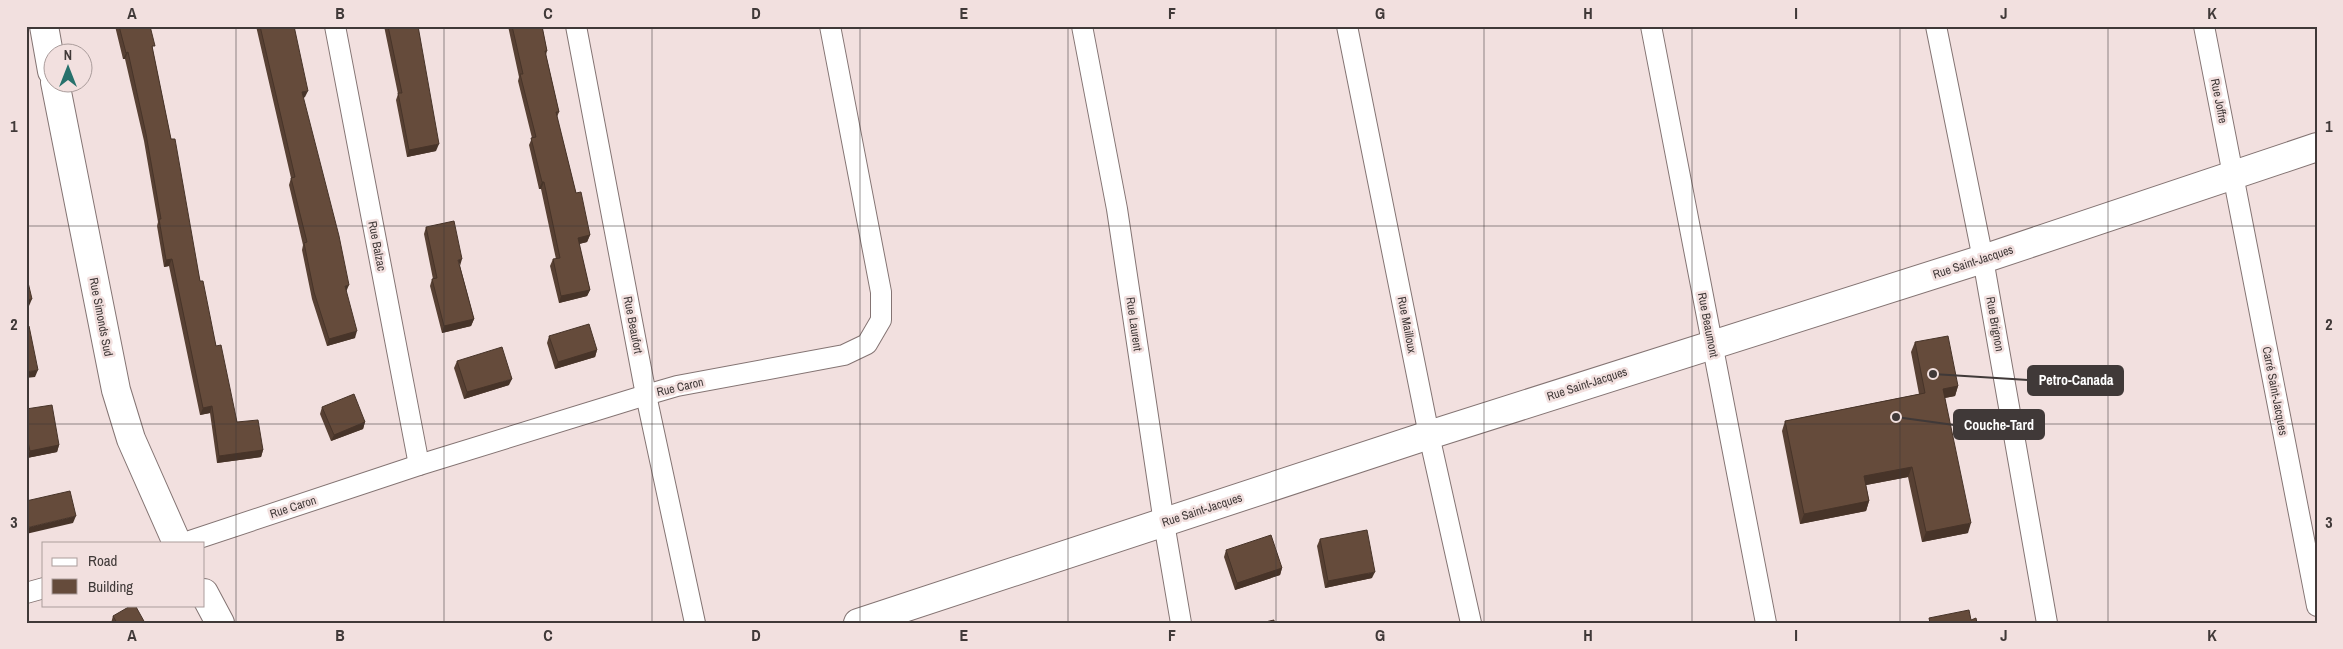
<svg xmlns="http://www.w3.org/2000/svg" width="2343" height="649" font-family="'Archivo Narrow',sans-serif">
  <rect width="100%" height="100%" fill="#f2e0df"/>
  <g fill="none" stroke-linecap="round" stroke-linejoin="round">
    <defs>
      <g id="street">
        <polyline points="335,26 419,465"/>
        <polyline points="576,26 646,395 695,623"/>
        <polyline points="1082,26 1117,209 1164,523 1181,623"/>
        <polyline points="1347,26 1429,435 1471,623"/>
        <polyline points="1651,26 1766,623"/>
        <polyline points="1936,26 1983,259 2047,623"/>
        <polyline points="2204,26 2317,606"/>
        <polyline points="184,543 419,465 646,395 677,386 844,355 867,344 881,320 881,292 830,26"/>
        <polyline points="26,593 44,588"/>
      </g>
      <g id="secondary">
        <polyline points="44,26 52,71"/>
        <polyline points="55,82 116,390 131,439 177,543"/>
        <polyline points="204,593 220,623"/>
        <polyline points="858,623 1429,435 1983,259 2317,147"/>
      </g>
    </defs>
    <use href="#street" stroke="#847473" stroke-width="22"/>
    <use href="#secondary" stroke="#847473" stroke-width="30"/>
    <use href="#street" stroke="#fff" stroke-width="20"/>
    <use href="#secondary" stroke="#fff" stroke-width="28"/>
  </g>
  <g fill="#574033">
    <polygon points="115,26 150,26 153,51 200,281 216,346 237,422 263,450 261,457 217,463 210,413 200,415 169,266 164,267 157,226 158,222 144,141 125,59 123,59"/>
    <polygon points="256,26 294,26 305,97 303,98 346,292 355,338 327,346 312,299 302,250 303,245 289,185 291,178"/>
    <polygon points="384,26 418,26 436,151 407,157 396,100 398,94"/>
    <polygon points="508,26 542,26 547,51 546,55 559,112 557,117 576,193 590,235 587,242 579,244 590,290 587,296 559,303 550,266 553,259 556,259 541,189 539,189 529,145 532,138 518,81 519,77"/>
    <polygon points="426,227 460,266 474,319 471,326 442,333 430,286 432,279 433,279 424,234"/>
    <polygon points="549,336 597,350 595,357 555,369 547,343"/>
    <polygon points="1915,342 1958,386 1955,396 1945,398 1968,533 1922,542 1908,477 1866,485 1869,501 1866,511 1800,524 1782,431 1785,421 1919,394 1911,352"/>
    <polygon points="457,361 509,385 464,399 454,368"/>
    <polygon points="322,407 365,422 363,429 331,441 320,414"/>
    <polygon points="26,409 59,445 57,452 27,458 26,453"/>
    <polygon points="1320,539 1372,578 1325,588 1317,546"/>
    <polygon points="1226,550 1282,568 1280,575 1235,590 1224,557"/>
    <polygon points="113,616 145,623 111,623"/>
  </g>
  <g fill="#473429">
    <polygon points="128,52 125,59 123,59 126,53"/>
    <polygon points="308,91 305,97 299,99 302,92"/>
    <polygon points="439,144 436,151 407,157 409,150"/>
    <polygon points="542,182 544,182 541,189 539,189"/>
    <polygon points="590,235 587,242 575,245 578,238"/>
    <polygon points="172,259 169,266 164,267 166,260"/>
    <polygon points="462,259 460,266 458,260"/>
    <polygon points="349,285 346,292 345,286"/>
    <polygon points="590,290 587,296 559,303 561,296"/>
    <polygon points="32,299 29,306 26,307 26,300"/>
    <polygon points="474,319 471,326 442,333 444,326"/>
    <polygon points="357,331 355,338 327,346 329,339"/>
    <polygon points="597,350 595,357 555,369 558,362"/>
    <polygon points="38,370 35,377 26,378 26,372"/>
    <polygon points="512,379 509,385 464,399 467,392"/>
    <polygon points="1958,386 1955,396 1939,399 1943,389"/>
    <polygon points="212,406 210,413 200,415 203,408"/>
    <polygon points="365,422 363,429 331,441 334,435"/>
    <polygon points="59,445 57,452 27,458 30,451"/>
    <polygon points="263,450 261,457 217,463 219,456"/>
    <polygon points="1912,467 1908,477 1861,486 1864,476"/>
    <polygon points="1869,501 1866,511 1800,524 1804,514"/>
    <polygon points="76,516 73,523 26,534 26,528"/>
    <polygon points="1971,523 1968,533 1922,542 1926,532"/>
    <polygon points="1282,568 1280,575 1235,590 1237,583"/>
    <polygon points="1375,572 1372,578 1325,588 1328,581"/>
  </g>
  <g fill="#654b3b" stroke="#473429">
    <polygon points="119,26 150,26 155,46 152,46 171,139 175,139 200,281 203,281 216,346 221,345 237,422 258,420 263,450 219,456 212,406 203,408 172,259 166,260 159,219 161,219 146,134 128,52 126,53"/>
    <polygon points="260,26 294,26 308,91 302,92 339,236 349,285 345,286 357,331 329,339 314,292 304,243 307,242 291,178 295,177"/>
    <polygon points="388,26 418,26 439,144 409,150 398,93 402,93"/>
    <polygon points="512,26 542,26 547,51 545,51 559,112 556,112 576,193 581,192 590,235 578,238 590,290 561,296 553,259 560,258 544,182 542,182 531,138 536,137 520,74 523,74"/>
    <polygon points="454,221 462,259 458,260 474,319 444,326 432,279 437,278 426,227"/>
    <polygon points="26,274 32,299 26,300"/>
    <polygon points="589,324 597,350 558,362 549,336"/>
    <polygon points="29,326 38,370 26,372 26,327"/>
    <polygon points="1948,336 1958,386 1943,389 1971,523 1926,532 1912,467 1864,476 1869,501 1804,514 1785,421 1925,393 1915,342"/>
    <polygon points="502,347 512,379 467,392 457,361"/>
    <polygon points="354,394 365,422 334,435 322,407"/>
    <polygon points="52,405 59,445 30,451 26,433 26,409"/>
    <polygon points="70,491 76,516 26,528 26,501"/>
    <polygon points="1367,530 1375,572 1328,581 1320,539"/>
    <polygon points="1271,535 1282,568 1237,583 1226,550"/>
    <polygon points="132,605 135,605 145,623 117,623 113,616"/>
    <polygon points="1969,610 1971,620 1976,618 1977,623 1930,623 1929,618"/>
    <polygon points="1274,620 1274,623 1261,623"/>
  </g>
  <path fill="none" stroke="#403938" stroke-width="1" stroke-opacity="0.55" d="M236,26V623M444,26V623M652,26V623M860,26V623M1068,26V623M1276,26V623M1484,26V623M1692,26V623M1900,26V623M2108,26V623M26,226H2317M26,424H2317"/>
  <g text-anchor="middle" stroke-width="5" stroke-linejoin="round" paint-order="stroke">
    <g font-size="12" fill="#403938" stroke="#f2e0df">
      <text transform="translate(2219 101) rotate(79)" y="4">Rue Joffre</text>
      <text transform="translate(377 246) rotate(79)" y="4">Rue Balzac</text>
      <text transform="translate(1973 262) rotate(-18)" y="4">Rue Saint-Jacques</text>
      <text transform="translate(101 317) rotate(79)" y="4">Rue Simonds Sud</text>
      <text transform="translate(1134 324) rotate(82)" y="4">Rue Laurent</text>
      <text transform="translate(1995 324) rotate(80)" y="4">Rue Brignon</text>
      <text transform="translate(633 325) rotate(79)" y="4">Rue Beaufort</text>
      <text transform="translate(1407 325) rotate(79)" y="4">Rue Mailloux</text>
      <text transform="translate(1708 325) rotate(79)" y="4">Rue Beaumont</text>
      <text transform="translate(1587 384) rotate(-18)" y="4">Rue Saint-Jacques</text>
      <text transform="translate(680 387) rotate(-13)" y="4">Rue Caron</text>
      <text transform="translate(2275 391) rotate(79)" y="4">Carré Saint-Jacques</text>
      <text transform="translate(293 507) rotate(-18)" y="4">Rue Caron</text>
      <text transform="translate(1202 510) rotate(-18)" y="4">Rue Saint-Jacques</text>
    </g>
  </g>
  <path fill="none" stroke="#403938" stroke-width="2" d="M1933 374L2028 380M1896 417L1954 425"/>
  <g fill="#403938" stroke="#f2e0df" stroke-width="2">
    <circle cx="1933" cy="374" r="5"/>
    <circle cx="1896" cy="417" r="5"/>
  </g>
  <g fill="#403938" stroke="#403938" stroke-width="2">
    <rect x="2028" y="366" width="95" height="29" rx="5"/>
    <rect x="1954" y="410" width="90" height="29" rx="5"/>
  </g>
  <g font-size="14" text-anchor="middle" font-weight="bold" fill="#fff">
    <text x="2076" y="385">Petro-Canada</text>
    <text x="1999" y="430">Couche-Tard</text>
  </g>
  <rect width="2343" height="649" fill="none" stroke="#f2e0df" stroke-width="55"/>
  <rect x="42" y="542" width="162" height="65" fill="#f2e0df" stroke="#ab9d9c"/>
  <rect x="52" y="558" width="25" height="8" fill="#ffffff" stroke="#ab9d9c"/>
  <text x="88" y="566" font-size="15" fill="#403938">Road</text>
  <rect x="52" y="579" width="25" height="15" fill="#654b3b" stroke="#ab9d9c"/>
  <text x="88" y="592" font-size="15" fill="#403938">Building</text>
  <g transform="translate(68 68)"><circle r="24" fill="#f2e0df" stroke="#ab9d9c"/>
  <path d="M0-4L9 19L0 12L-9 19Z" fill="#27716c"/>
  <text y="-8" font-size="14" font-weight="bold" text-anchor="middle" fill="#403938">N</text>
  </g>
  <rect x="28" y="28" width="2288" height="594" fill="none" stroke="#403938" stroke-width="2"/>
  <g font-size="16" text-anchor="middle" font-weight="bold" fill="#403938">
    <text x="132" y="19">A</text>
    <text x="340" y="19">B</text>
    <text x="548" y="19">C</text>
    <text x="756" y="19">D</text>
    <text x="964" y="19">E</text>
    <text x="1172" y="19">F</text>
    <text x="1380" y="19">G</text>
    <text x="1588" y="19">H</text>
    <text x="1796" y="19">I</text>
    <text x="2004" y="19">J</text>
    <text x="2212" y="19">K</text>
    <text x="14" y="132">1</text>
    <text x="2329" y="132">1</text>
    <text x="14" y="330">2</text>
    <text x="2329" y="330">2</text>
    <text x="14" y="528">3</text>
    <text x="2329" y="528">3</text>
    <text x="132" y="641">A</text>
    <text x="340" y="641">B</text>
    <text x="548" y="641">C</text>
    <text x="756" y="641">D</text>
    <text x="964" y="641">E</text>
    <text x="1172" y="641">F</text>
    <text x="1380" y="641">G</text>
    <text x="1588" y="641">H</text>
    <text x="1796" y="641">I</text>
    <text x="2004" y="641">J</text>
    <text x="2212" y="641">K</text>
  </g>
</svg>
